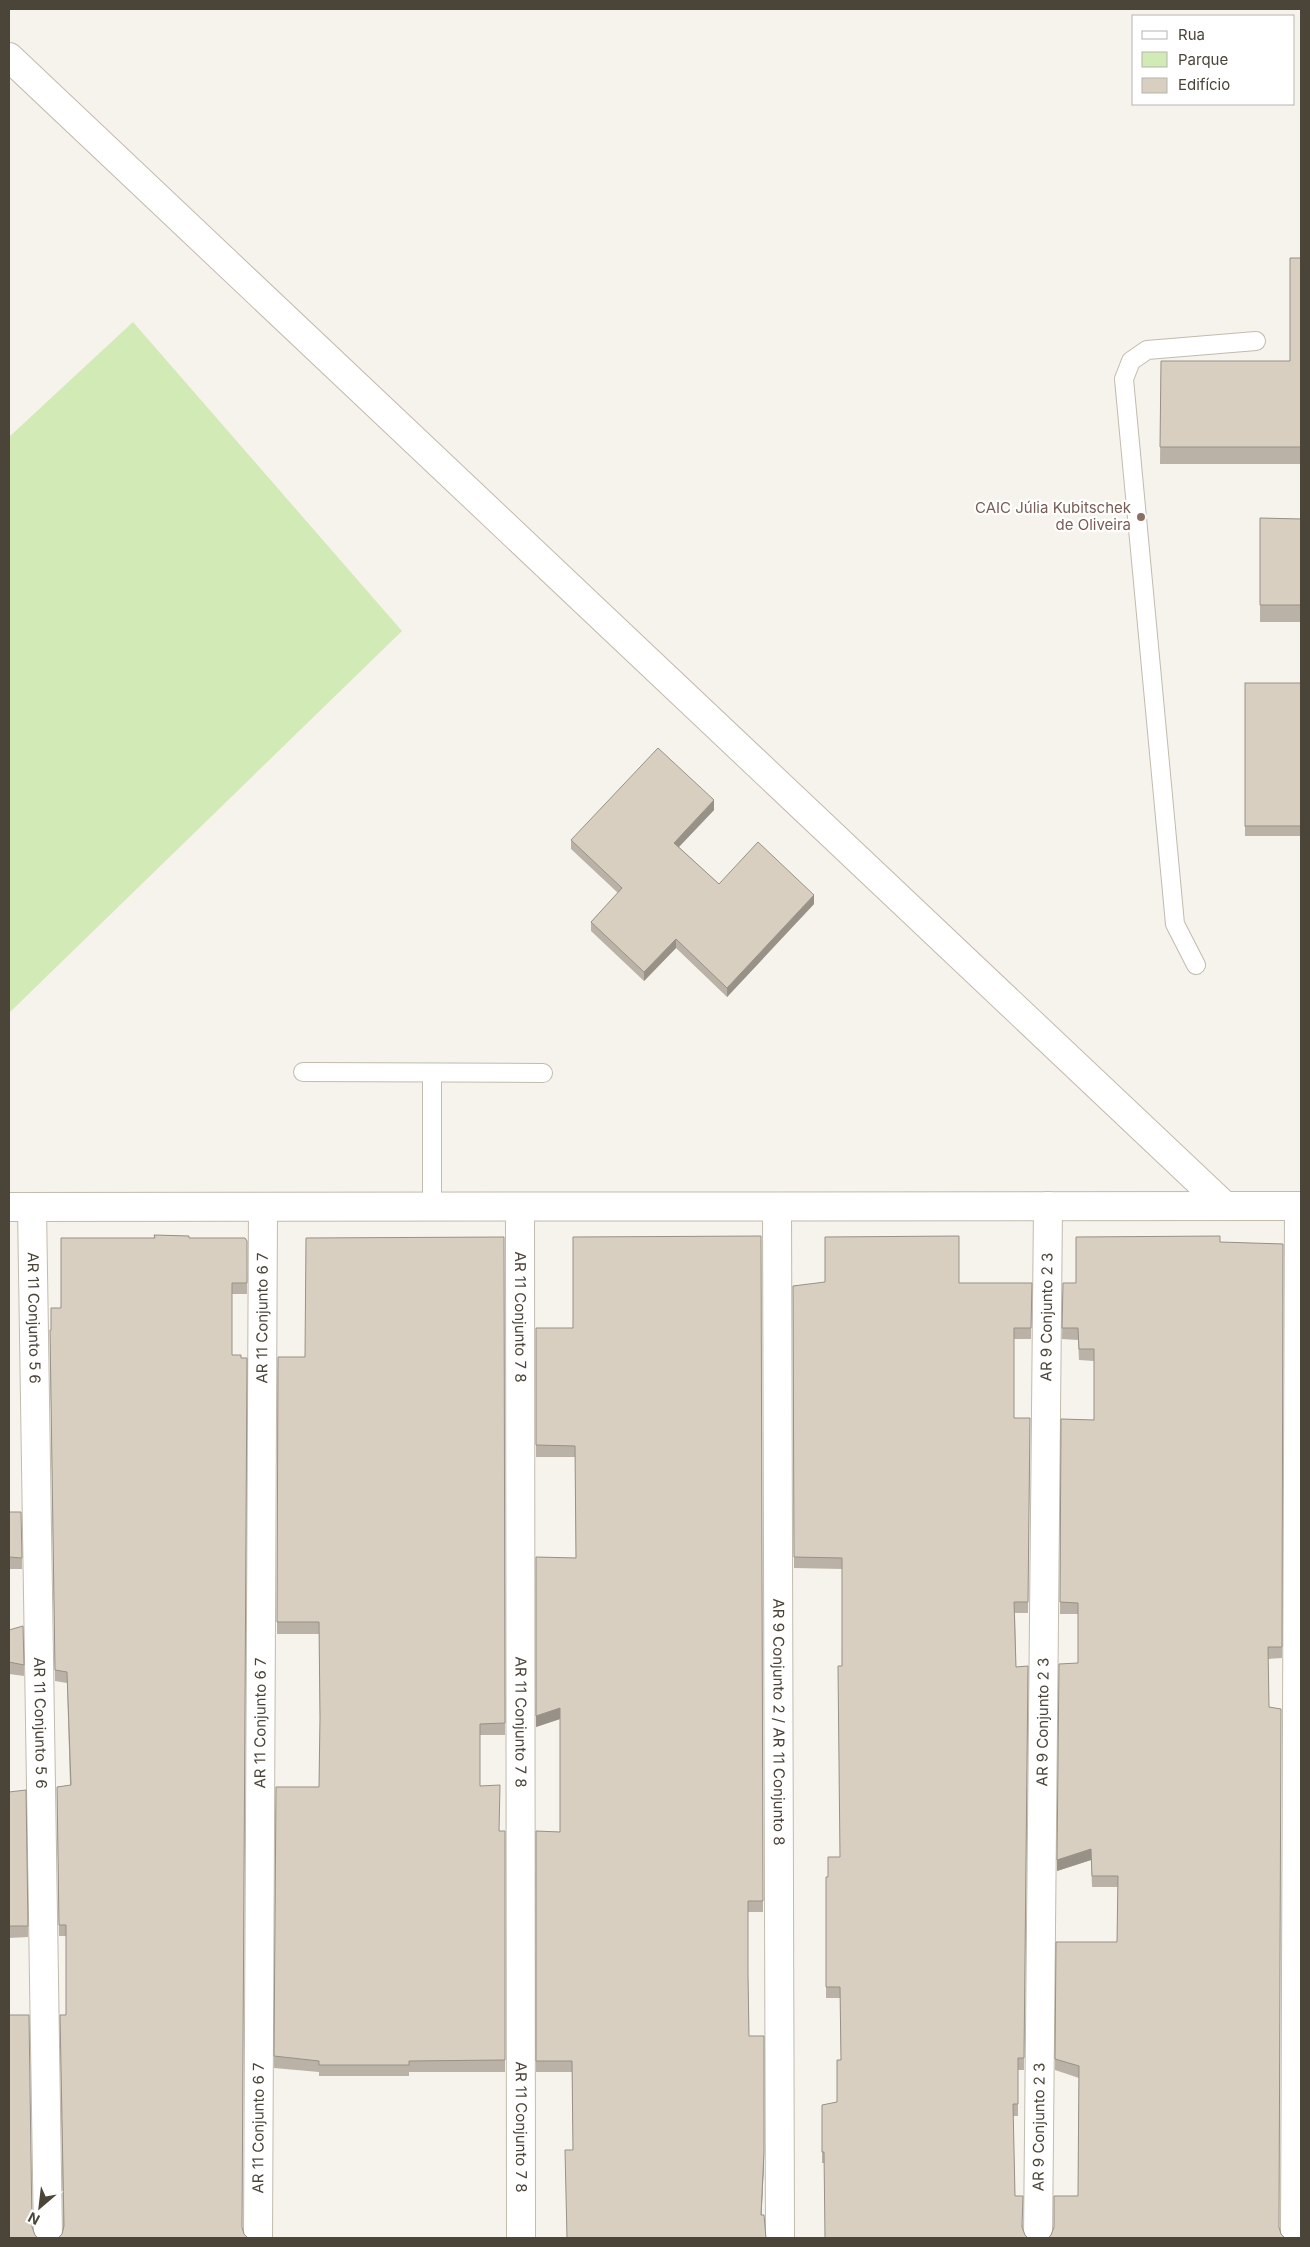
<svg xmlns="http://www.w3.org/2000/svg" width="1310" height="2247" font-family="Inter,sans-serif">
  <rect width="100%" height="100%" fill="#f6f3ec"/>
  <polygon fill="#d2eab5" points="133,322 402,631 9,1013 9,437"/>
  <g fill="none" stroke-linecap="round" stroke-linejoin="round">
    <defs>
      <g id="service">
        <polyline points="1196,965 1175,924 1124,379 1131,361 1147,350 1256,341"/>
        <polyline points="303,1072 543,1073"/>
        <polyline points="432,1207 432,1073"/>
      </g>
      <g id="minor">
        <polyline points="9,57 1225,1206"/>
        <path id="s1" d="M32,1207L48,2238"/>
        <path id="s2" d="M520,1207L521,2238"/>
        <path id="s3" d="M777,1207L780,2238"/>
        <path id="s4" d="M258,2238L263,1207"/>
        <path id="s5" d="M1038,2238L1048,1206"/>
        <polyline points="1295,2238 1299,1206"/>
      </g>
      <polyline id="tertiary" points="9,1207 1301,1206"/>
    </defs>
    <use href="#service" stroke="#c2bbae" stroke-width="20"/>
    <use href="#minor" stroke="#c2bbae" stroke-width="30"/>
    <use href="#tertiary" stroke="#c2bbae" stroke-width="30"/>
    <use href="#service" stroke="#fff" stroke-width="18"/>
    <use href="#minor" stroke="#fff" stroke-width="28"/>
    <use href="#tertiary" stroke="#fff" stroke-width="28"/>
  </g>
  <g fill="#bab2a6">
    <polygon points="1301,258 1301,464 1160,464 1161,361 1290,361"/>
    <polygon points="1260,518 1301,519 1301,622 1260,622"/>
    <rect x="1245" y="683" width="56" height="153"/>
    <polygon points="714,810 679,847 719,884 814,904 727,997 676,948 644,981 591,931 591,922 618,893 571,849 571,840"/>
    <polygon points="154,1235 189,1236 189,1238 245,1238 247,1241 247,1294 232,1294 232,1355 241,1355 241,1358 247,1358 242,2227 244,2234 248,2238 58,2238 62,2234 63,2227 60,2015 66,2015 66,1936 59,1936 57,1787 70,1785 67,1683 55,1681 50,1341 50,1330 51,1330 51,1308 61,1308 61,1238 154,1238"/>
    <polygon points="761,1236 763,1912 748,1912 748,1977 749,2036 764,2163 761,2215 573,2150 572,2072 536,2072 536,1831 560,1832 560,1719 536,1727 536,1557 576,1558 575,1457 536,1457 536,1328 573,1328"/>
    <polygon points="504,1237 505,1735 480,1735 480,1786 499,1831 505,1831 505,2072 409,2072 409,2076 319,2076 319,2072 274,2068 276,1787 319,1787 320,1723 319,1634 277,1634 278,1357 305,1357"/>
    <polygon points="1220,1242 1283,1244 1282,1658 1268,1659 1269,1707 1279,2227 1281,2234 1051,2235 1078,2196 1079,2078 1055,2070 1056,1942 1117,1942 1118,1887 1092,1887 1091,1860 1057,1871 1078,1663 1078,1614 1060,1614 1061,1419 1094,1420 1094,1361 1079,1360 1078,1340 1062,1339 1063,1283 1076,1283"/>
    <polygon points="959,1283 1032,1283 1031,1339 1014,1339 1014,1418 1030,1418 1028,1613 1015,1613 1016,1667 1028,1666 1024,2070 1018,2070 1018,2116 1013,2116 1015,2196 1023,2227 824,2163 822,2163 822,2105 837,2102 841,2060 840,1998 826,1998 826,1877 828,1877 840,1857 842,1649 842,1569 794,1568 793,1286"/>
    <polygon points="9,1512 22,1558 22,1569 9,1569"/>
    <polygon points="9,1630 24,1665 24,1676 9,1674"/>
    <polygon points="9,1792 28,1926 28,1937 9,1938"/>
  </g>
  <g fill="#979187">
    <polygon points="714,800 714,810 674,852 674,843"/>
    <polygon points="814,895 814,904 727,997 727,988"/>
    <polygon points="676,939 676,948 644,981 644,972"/>
    <polygon points="560,1708 560,1719 536,1727 536,1716"/>
    <polygon points="1091,1849 1091,1860 1057,1871 1057,1860"/>
    <polygon points="764,2152 764,2163 761,2226 761,2215"/>
  </g>
  <g fill="#d8cfc1" stroke="#979187">
    <polygon points="1290,258 1301,258 1301,447 1160,447 1161,361 1290,361"/>
    <polygon points="1260,518 1301,519 1301,605 1260,605"/>
    <rect x="1245" y="683" width="56" height="143"/>
    <polygon points="658,748 714,800 674,843 719,884 758,842 814,895 727,988 676,939 644,972 591,922 622,888 571,840"/>
    <polygon points="154,1235 189,1236 189,1238 245,1238 247,1241 247,1283 232,1283 232,1355 241,1355 241,1358 247,1358 242,2227 244,2234 248,2238 58,2238 62,2234 64,2226 60,2015 66,2015 66,1925 59,1925 57,1787 71,1785 67,1672 55,1670 50,1330 51,1330 51,1308 61,1308 61,1238 155,1238"/>
    <polygon points="761,1236 763,1901 748,1901 748,1974 749,2036 764,2036 764,2152 761,2215 764,2215 766,2238 567,2238 565,2150 573,2150 572,2061 536,2061 536,1831 560,1832 560,1708 536,1716 536,1557 576,1558 575,1446 536,1445 536,1328 573,1328 573,1237"/>
    <polygon points="959,1236 959,1283 1032,1283 1031,1328 1014,1328 1014,1418 1030,1418 1028,1602 1014,1602 1016,1667 1028,1666 1024,2058 1018,2058 1018,2104 1013,2104 1015,2196 1023,2196 1022,2227 1025,2235 1028,2238 825,2238 824,2152 822,2152 822,2105 837,2102 837,2060 841,2060 840,1987 826,1987 826,1877 828,1877 828,1857 840,1857 838,1666 842,1666 842,1558 794,1557 793,1286 825,1282 825,1237"/>
    <polygon points="1220,1236 1220,1242 1283,1244 1282,1647 1268,1647 1269,1707 1281,1709 1279,2227 1281,2234 1285,2238 1048,2238 1051,2235 1054,2227 1054,2196 1078,2196 1079,2066 1055,2059 1056,1942 1117,1942 1118,1876 1092,1876 1091,1849 1057,1860 1059,1664 1078,1663 1078,1603 1060,1602 1061,1419 1094,1420 1094,1349 1079,1349 1078,1328 1062,1328 1063,1283 1076,1283 1076,1237"/>
    <polygon points="504,1237 505,1723 480,1724 480,1786 500,1785 499,1831 505,1831 505,2060 409,2061 409,2065 319,2065 319,2061 274,2056 276,1787 319,1787 320,1717 319,1622 277,1622 278,1357 305,1357 306,1238"/>
    <polygon points="9,1512 21,1512 22,1558 9,1557"/>
    <polygon points="23,1626 24,1665 9,1662 9,1630"/>
    <polygon points="26,1790 28,1926 9,1926 9,1792"/>
    <polygon points="9,2015 29,2015 32,2227 35,2235 38,2238 9,2238"/>
  </g>
  <circle fill="#8d6e63" stroke="#fff" stroke-width="2" cx="1141" cy="517" r="5"/>
  <g text-anchor="middle" stroke-width="4.5" stroke-linejoin="round" paint-order="stroke">
    <g font-size="15" fill="#785e54" stroke="#fff" text-anchor="end">
      <text x="1131" y="513">CAIC Júlia Kubitschek<tspan x="1131" dy="17">de Oliveira</tspan></text>
    </g>
    <g font-size="15" fill="#4b4439" stroke="#fff">
      <text dy="5" stroke="none"><textPath href="#s2" startOffset="110">AR 11 Conjunto 7 8</textPath></text>
      <text dy="5" stroke="none"><textPath href="#s5" startOffset="921">AR 9 Conjunto 2 3</textPath></text>
      <text dy="5" stroke="none"><textPath href="#s1" startOffset="111">AR 11 Conjunto 5 6</textPath></text>
      <text dy="5" stroke="none"><textPath href="#s4" startOffset="920">AR 11 Conjunto 6 7</textPath></text>
      <text dy="5" stroke="none"><textPath href="#s2" startOffset="515">AR 11 Conjunto 7 8</textPath></text>
      <text dy="5" stroke="none"><textPath href="#s3" startOffset="515">AR 9 Conjunto 2 / AR 11 Conjunto 8</textPath></text>
      <text dy="5" stroke="none"><textPath href="#s5" startOffset="516">AR 9 Conjunto 2 3</textPath></text>
      <text dy="5" stroke="none"><textPath href="#s1" startOffset="516">AR 11 Conjunto 5 6</textPath></text>
      <text dy="5" stroke="none"><textPath href="#s4" startOffset="515">AR 11 Conjunto 6 7</textPath></text>
      <text dy="5" stroke="none"><textPath href="#s2" startOffset="920">AR 11 Conjunto 7 8</textPath></text>
      <text dy="5" stroke="none"><textPath href="#s5" startOffset="111">AR 9 Conjunto 2 3</textPath></text>
      <text dy="5" stroke="none"><textPath href="#s4" startOffset="110">AR 11 Conjunto 6 7</textPath></text>
    </g>
  </g>
  <rect width="1310" height="2247" fill="none" stroke="#4b4439" stroke-width="20"/>
  <rect x="1132" y="15" width="162" height="90" fill="#ffffff" stroke="#b7b4b0"/>
  <rect x="1142" y="31" width="25" height="8" fill="#ffffff" stroke="#b7b4b0"/>
  <text x="1178" y="40" font-size="15" fill="#4b4439">Rua</text>
  <rect x="1142" y="52" width="25" height="15" fill="#d2eab5" stroke="#b7b4b0"/>
  <text x="1178" y="65" font-size="15" fill="#4b4439">Parque</text>
  <rect x="1142" y="78" width="25" height="15" fill="#d8cfc1" stroke="#b7b4b0"/>
  <text x="1178" y="90" font-size="15" fill="#4b4439">Edifício</text>
  <g transform="translate(40 2207) rotate(208)" stroke="#ffffff" stroke-width="4" paint-order="stroke">
  <path d="M0-4L9 19L0 12L-9 19Z" fill="#4b4439"/>
  <text y="-8" font-size="14" font-weight="bold" text-anchor="middle" fill="#4b4439">N</text>
  </g>
</svg>
